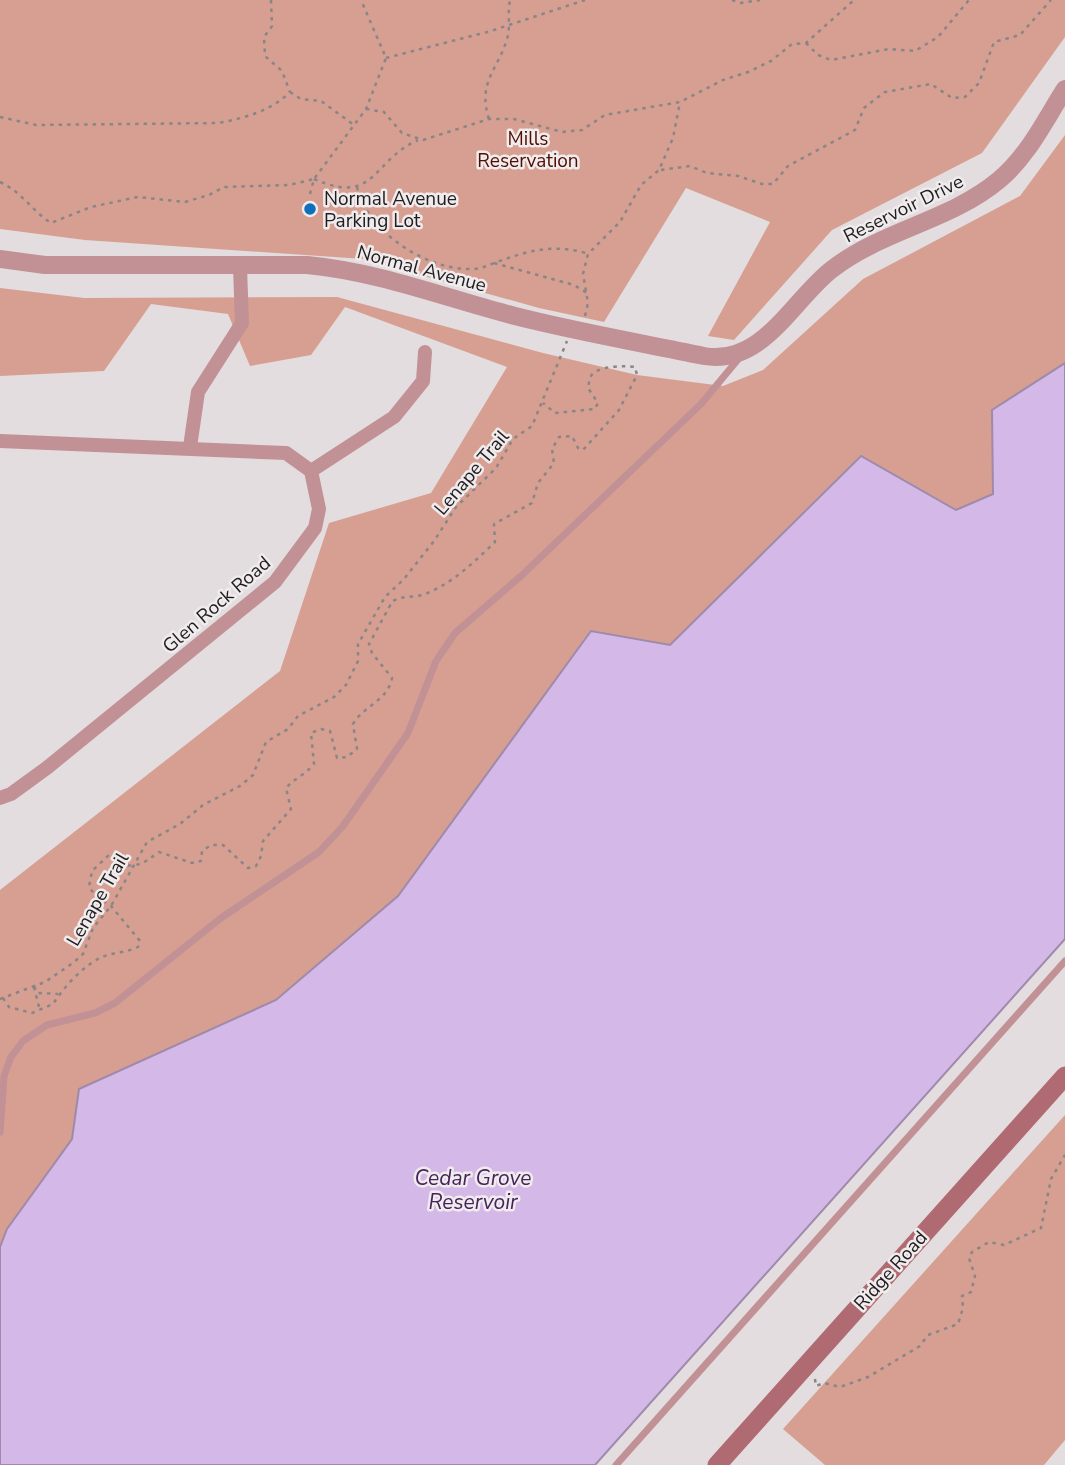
<svg xmlns="http://www.w3.org/2000/svg" width="1065" height="1465" font-family="'Nunito Sans',sans-serif">
  <rect width="100%" height="100%" fill="#e3dddf"/>
  <g fill="#d79f91">
    <polygon points="0,0 1065,0 1065,37 982,153 832,230 734,340 708,336 770,222 686,188 604,322 539,308 364,259 85,240 0,229"/>
    <polygon points="1065,135 1065,363 992,410 993,494 956,510 860,456 670,645 591,631 398,896 276,1000 80,1089 72,1139 7,1229 0,1247 0,890 280,671 329,523 431,493 507,367 345,307 311,355 250,366 228,314 151,304 104,371 0,376 0,288 84,298 337,297 543,353 637,375 723,386 763,370 863,279 1020,196"/>
    <polygon points="1065,1115 1065,1440 1044,1465 825,1465 783,1429"/>
  </g>
  <polygon fill="#d4b8e7" stroke="#9e8aab" stroke-width="2" points="1065,363 1065,939 595,1465 0,1465 0,1247 7,1229 72,1139 79,1089 276,1000 398,896 591,631 670,645 861,456 956,510 993,494 992,410"/>
  <g fill="none" stroke-linecap="round" stroke-linejoin="round">
    <g stroke="#8a8688" stroke-width="2.5" stroke-dasharray="3.5 5" stroke-linecap="butt">
      <polyline points="271,0 272,26 264,37 265,56 282,71 290,92"/>
      <polyline points="732,0 741,3 760,0"/>
      <polyline points="806,43 818,55 831,60 889,49 915,51 938,37 969,0"/>
      <polyline points="386,58 491,31 585,0"/>
      <polyline points="290,92 301,99 321,101 354,125"/>
      <polyline points="366,109 384,112 402,133 423,140 489,119 514,119 562,132 582,130 605,115 680,102 723,80 748,72 771,61 792,44 806,43 854,0"/>
      <path d="M0,117L36,125L218,123C245,118 271,111 290,92"/>
      <path d="M489,119C477,82 498,70 507,39C511,26 507,14 510,0"/>
      <polyline points="661,170 690,166 707,173 738,176 762,184 773,184 788,166 855,130 864,108 874,100 885,92 931,84 952,98 965,97 979,83 994,42 1020,35 1051,0"/>
      <path d="M314,179C376,206 371,161 418,140"/>
      <path d="M0,182C22,192 31,210 51,223L91,207L138,197L185,202L209,195L224,187L289,185L314,179"/>
      <path d="M357,187C367,232 428,271 472,269C482,269 488,265 497,262C530,250 553,244 586,253"/>
      <polyline points="310,194 314,179 366,109 386,58 361,0"/>
      <polyline points="494,263 574,285 587,293"/>
      <polyline points="585,316 588,303 583,274 588,254 620,222 641,185 659,170 673,138 680,102"/>
      <polyline points="34,986 38,993 58,994"/>
      <polyline points="34,987 39,1007"/>
      <path d="M3,998L9,1007L32,1013L53,1004C64,987 82,967 100,958C112,952 126,953 138,947L140,941L111,906L96,896L89,887L92,871L110,854H122V865C140,867 145,862 159,852L192,863L201,861L202,851L211,845H223L248,868L256,866L261,856L263,841L291,809L286,788C295,778 305,775 314,764L311,733L321,729L330,731L337,758L347,757L357,749L353,724C364,705 387,702 392,678L372,653L369,644C372,639 391,603 393,601C403,595 415,598 425,594C453,583 473,563 495,542L494,524L532,503L538,483L554,463L552,449L559,437L572,436L578,448L583,450L619,410L637,375L635,367C625,365 596,366 591,376C589,380 589,384 588,388L598,403L595,409L555,413L543,403"/>
      <polyline points="0,999 45,982 73,963 83,954 93,928 111,906 147,842 180,824 203,805 240,786 253,775 266,742 288,729 298,716 334,697 346,685 358,661 358,644 385,597 404,579 434,541 456,507 496,468 513,439 532,426 567,341"/>
      <polyline points="815,1379 816,1386 824,1383 840,1387 868,1377 920,1346 928,1335 958,1324 963,1308 962,1296 971,1292 975,1276 969,1258 972,1252 989,1242 1004,1245 1041,1228 1051,1179 1065,1155"/>
    </g>
    <g stroke="#c29195" stroke-width="7">
      <polyline points="0,1132 4,1076 11,1057 23,1041 47,1025 95,1013 115,1003 221,918 319,852 343,826 408,733 436,661 455,633 521,576 701,404 740,357"/>
      <polyline points="616,1465 1065,961"/>
    </g>
    <g stroke="#c29195" stroke-width="14">
      <polyline points="0,441 286,453 311,471 319,509 315,528 275,582 48,767 11,794 0,798"/>
      <polyline points="190,447 198,392 242,323 240,267"/>
      <polyline points="311,471 394,417 423,381 425,352"/>
    </g>
    <path stroke="#c29195" stroke-width="18" d="M0,259L45,265H307C380,272 445,298 515,316C578,332 642,343 704,356C762,366 792,301 831,270C882,230 950,221 999,180C1028,156 1045,120 1065,89"/>
    <polyline stroke="#b06a71" stroke-width="19" points="717,1465 1065,1076"/>
  </g>
  <circle fill="#0e6fbb" stroke="#f0ebec" stroke-width="2.5" cx="310" cy="209" r="7"/>
  <g text-anchor="middle" stroke-width="5" stroke-linejoin="round" paint-order="stroke">
    <g font-size="19" fill="#510e00" stroke="#f0ebec">
      <text x="528" y="145">Mills<tspan x="528" dy="22">Reservation</tspan></text>
    </g>
    <g font-size="19" fill="#1f1d1e" stroke="#f0ebec" text-anchor="start">
      <text x="324" y="205">Normal Avenue<tspan x="324" dy="22">Parking Lot</tspan></text>
    </g>
    <g font-size="19" fill="#1f1d1e" stroke="#f0ebec">
      <text transform="translate(903 208) rotate(-26)" y="7">Reservoir Drive</text>
      <text transform="translate(422 268) rotate(15)" y="7">Normal Avenue</text>
      <text transform="translate(471 472) rotate(-50)" y="7">Lenape Trail</text>
      <text transform="translate(216 604) rotate(-41)" y="7">Glen Rock Road</text>
      <text transform="translate(97 899) rotate(-60)" y="7">Lenape Trail</text>
      <text transform="translate(890 1270) rotate(-48)" y="7">Ridge Road</text>
    </g>
    <g font-size="21" font-style="italic" fill="#47235b" stroke="#f0ebec">
      <text x="473" y="1185">Cedar Grove<tspan x="473" dy="24">Reservoir</tspan></text>
    </g>
  </g>
</svg>
